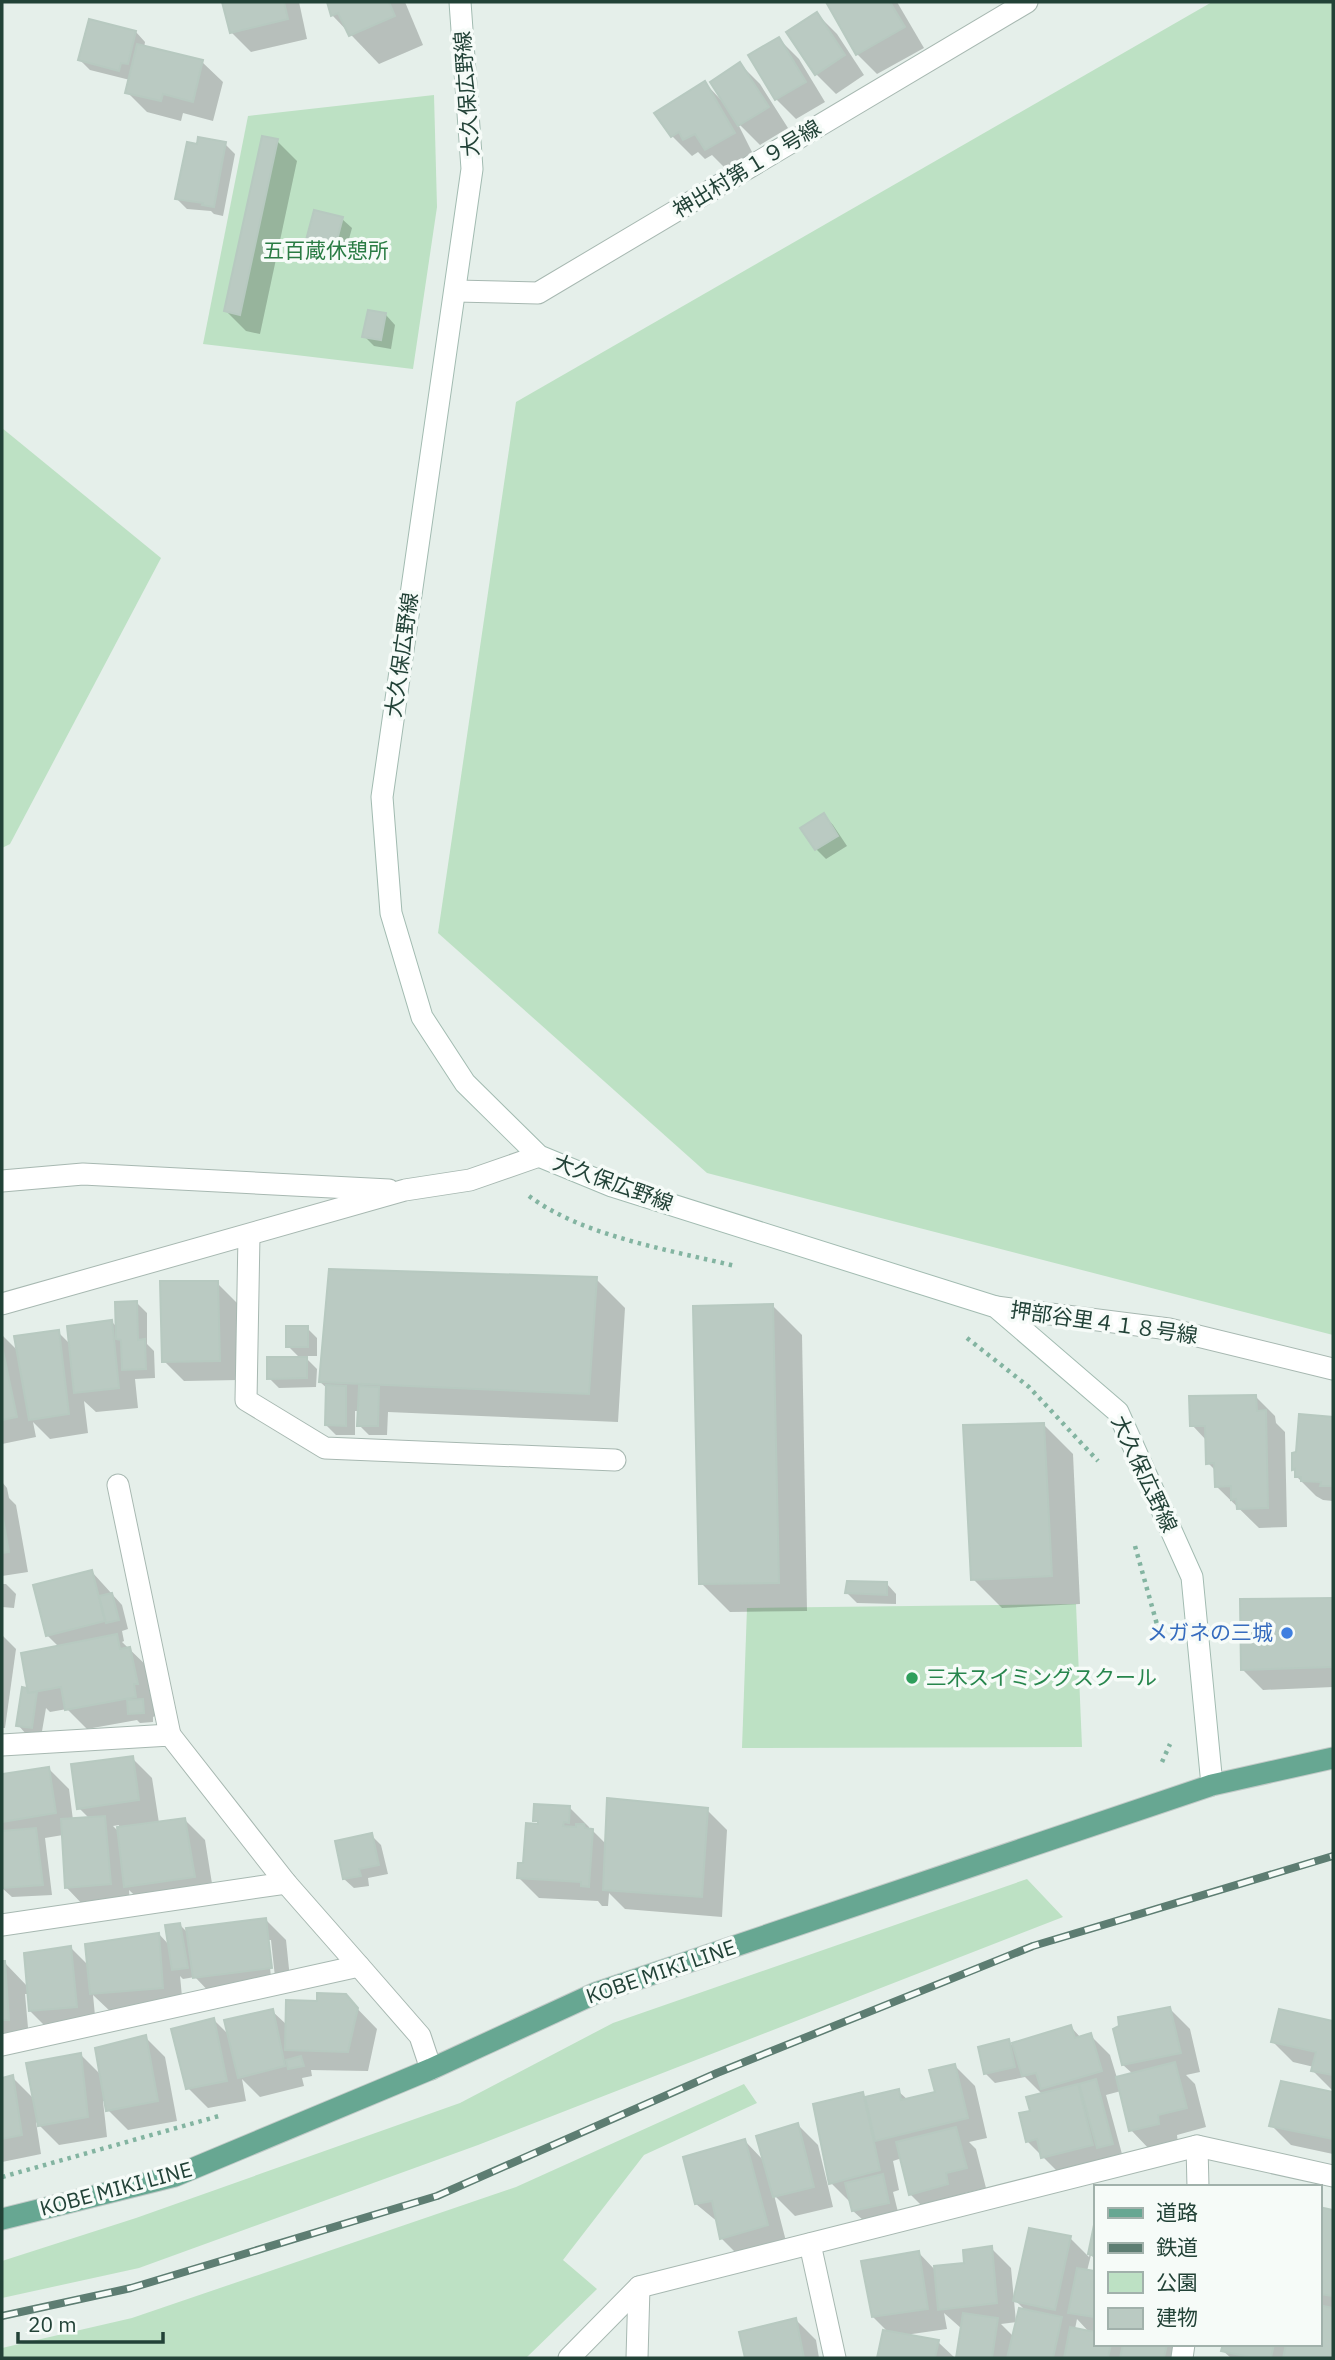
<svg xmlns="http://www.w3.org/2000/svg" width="1335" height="2360" font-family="'IBM Plex Sans','Noto Sans JP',sans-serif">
  <rect width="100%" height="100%" fill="#e5efea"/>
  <g fill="#bde1c4">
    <polygon points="1212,2 1333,2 1333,1335 707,1173 438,933 516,402"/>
    <polygon points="434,95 437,207 413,369 203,344 248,116"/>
    <polygon points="2,428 161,558 10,844 2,848"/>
    <polygon points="1076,1604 1082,1747 742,1748 747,1608"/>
    <polygon points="1027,1879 1063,1917 478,2145 139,2268 2,2298 2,2261 136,2218 460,2103 613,2023"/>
    <polygon points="744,2084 757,2103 644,2155 563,2260 597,2289 526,2358 2,2358 2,2348 132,2318 516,2187"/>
  </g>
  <g fill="#0003" fill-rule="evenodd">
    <polygon points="224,2 299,2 307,39 251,52 231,32"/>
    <polygon points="328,2 405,2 423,45 379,64 332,15"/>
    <polygon points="830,2 897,2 924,48 877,74 857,54 828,3"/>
    <polygon points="817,14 837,34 864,75 836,94 816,74"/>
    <polygon points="136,32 145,42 144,48 202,62 223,82 213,121 183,113 181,121 147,112 127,92 130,80 90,70 80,60"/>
    <polygon points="779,39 799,59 825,102 796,119 776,99 750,55"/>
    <polygon points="740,64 760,84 788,128 760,145 737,122 753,154 726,169 712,155 705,159 698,152 692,156 672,136 705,83 722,101"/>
    <polygon points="277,141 297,161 260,334 246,331 226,311"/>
    <polygon points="225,144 235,154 223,216 214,214 211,211 187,209 177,199 198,146"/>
    <polygon points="342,219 352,228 344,257 318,250 308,240"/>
    <polygon points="386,315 395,325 391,349 374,346 364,336"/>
    <polygon points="824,815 833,825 847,846 826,859 816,849"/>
    <polygon points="596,1279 625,1308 618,1422 388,1412 387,1435 369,1435 359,1425 360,1411 355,1411 355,1435 336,1435 326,1425 328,1389 320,1382"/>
    <polygon points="217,1283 237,1303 239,1380 184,1381 164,1361"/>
    <polygon points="137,1303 147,1313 147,1344 154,1351 155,1378 135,1379 138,1408 96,1412 84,1401 88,1433 50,1439 33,1422 36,1437 2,1444 2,1335 19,1352 58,1332 70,1344 111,1321 118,1328"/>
    <polygon points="773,1306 802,1335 807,1611 730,1612 701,1583"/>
    <polygon points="307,1328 317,1338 317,1356 304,1356 317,1369 316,1387 279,1388 269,1378 301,1359 288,1346"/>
    <polygon points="1255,1396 1275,1416 1276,1423 1285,1432 1287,1527 1259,1528 1216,1486 1216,1471 1208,1463 1207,1441 1192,1425"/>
    <polygon points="1301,1416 1333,1418 1333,1501 1323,1500 1316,1496 1296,1476 1293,1469 1298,1454"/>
    <polygon points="1044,1425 1073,1454 1080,1604 1002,1608 973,1579"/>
    <polygon points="2,1482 7,1488 9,1498 16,1505 28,1572 2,1576"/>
    <polygon points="92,1572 122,1605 128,1629 122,1631 124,1641 122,1642 150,1669 155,1716 153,1717 153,1722 140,1723 137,1720 87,1729 67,1709 50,1712 46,1708 41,1737 27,1735 18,1725 27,1690 30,1693 23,1654 59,1647 47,1635"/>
    <polygon points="2,1584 6,1584 16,1594 14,1608 2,1607"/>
    <polygon points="887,1584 896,1594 896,1604 857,1603 847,1593"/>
    <polygon points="1333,1600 1333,1687 1263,1690 1242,1669 1242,1601"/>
    <polygon points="2,1635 16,1649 5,1728 2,1728"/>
    <path d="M132,1758L152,1778L159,1823L185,1820L205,1840L214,1896L146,1906L129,1890L130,1903L86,1908L66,1887L63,1835L45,1838L52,1895L12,1897L2,1888V1775L49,1769L69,1789L73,1820L90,1819L79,1808ZM119,1825L120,1833L113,1826Z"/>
    <polygon points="569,1807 589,1827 589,1830 592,1830 607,1845 707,1810 727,1830 722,1917 625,1909 609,1893 608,1906 602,1906 598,1901 539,1898 518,1877 541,1826 535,1820"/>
    <polygon points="371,1835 381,1845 388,1874 368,1878 369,1886 354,1888 344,1879"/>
    <path d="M266,1920L286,1940L291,1988L215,1998L195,1977L183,1979L180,1976L183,2007L112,2013L93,1995L96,2026L50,2031L30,2011L29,1994H25L29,2039L2,2041V1963H5L28,1987L71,1948L89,1966L159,1934L170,1946L180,1925L189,1934ZM267,1940H271L275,1977H271Z"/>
    <polygon points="345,1996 377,2029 368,2071 311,2070 312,2076 302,2078 304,2086 260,2097 242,2079 246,2101 208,2108 188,2088 214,2020 230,2036 272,2011 287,2025"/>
    <polygon points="1170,2009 1190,2029 1200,2072 1186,2075 1195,2084 1206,2127 1177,2135 1178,2144 1151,2151 1131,2130 1121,2091 1106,2095 1122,2154 1110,2157 1112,2165 1063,2177 1027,2141 1032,2112 1043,2095 1025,2077 995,2083 986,2074 1009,2041 1012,2045 1071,2027 1081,2038 1090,2035 1110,2055 1117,2078 1133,2074 1123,2065"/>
    <polygon points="1281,2011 1333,2023 1333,2091 1313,2071 1314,2067 1293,2062 1273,2042"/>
    <polygon points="145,2037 165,2057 177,2121 128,2130 108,2110 106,2101 103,2101 107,2137 59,2145 36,2122 41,2154 2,2162 2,2080 12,2077 35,2100 81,2055 102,2076"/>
    <polygon points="955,2066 975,2086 987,2138 969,2142 976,2149 986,2188 965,2193 967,2204 930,2214 910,2194 902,2158 893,2161 899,2190 893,2192 898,2212 863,2220 853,2211 852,2204 831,2183 862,2094 866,2098 898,2091 908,2100 937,2093"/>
    <polygon points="1282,2083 1333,2093 1333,2154 1291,2145 1271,2125"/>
    <polygon points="798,2125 818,2145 833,2207 795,2216 774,2195 787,2245 741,2258 721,2238 719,2223 696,2204 745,2141 765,2162"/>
    <polygon points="1319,2209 1333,2212 1333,2358 1231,2358 1223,2351 1225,2344 1319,2344"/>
    <path d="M1095,2228V2259L1091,2255L1087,2271L1095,2272V2344H1119L1124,2349L1125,2344H1173L1187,2358H958L962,2329L944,2313L947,2329L905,2335L938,2342L955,2358H879L885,2332L889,2333L873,2317L919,2253L936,2271L965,2264L991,2248L1011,2268L1016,2322L1026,2311L1014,2299L1070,2238L1089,2257ZM1077,2319L1090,2333L1075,2329ZM1017,2322L1014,2337L1001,2324Z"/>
    <polygon points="796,2320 816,2340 819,2358 747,2358 741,2333"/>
  </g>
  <g fill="#bacac2" stroke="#b7c9c0" stroke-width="2">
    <polygon points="222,2 284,2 288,19 230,33"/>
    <polygon points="327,2 389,2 395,16 349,36 338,13 331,16"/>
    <polygon points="826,2 890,2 905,27 856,55"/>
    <polygon points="817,12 845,55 815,75 786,32"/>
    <polygon points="89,19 136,31 128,64 121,63 119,71 78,60"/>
    <polygon points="779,37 806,82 775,100 748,55"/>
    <polygon points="137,44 203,60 193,102 163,94 161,101 125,93"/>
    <polygon points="740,62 769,107 738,126 710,82"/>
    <polygon points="705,81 735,133 705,150 695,134 683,140 679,132 671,137 654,113"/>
    <polygon points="262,136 278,139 240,315 224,311"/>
    <polygon points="198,137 226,142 214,207 202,205 203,203 175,199 187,142 197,144"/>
    <polygon points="314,210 343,217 335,248 306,240"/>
    <polygon points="368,310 386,313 381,340 362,337"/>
    <polygon points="824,813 838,836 815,850 800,828"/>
    <polygon points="329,1269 597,1277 589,1394 319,1382"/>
    <polygon points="160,1281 218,1281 220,1361 162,1362"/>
    <polygon points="137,1301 138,1340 145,1339 146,1369 122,1370 121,1340 116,1339 115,1302"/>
    <polygon points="773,1304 779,1583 699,1584 693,1306"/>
    <polygon points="112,1320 119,1388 74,1393 67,1326"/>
    <rect x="286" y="1326" width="22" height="21"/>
    <polygon points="59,1330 69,1414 29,1420 14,1336"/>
    <polygon points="2,1346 17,1417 2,1420"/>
    <polygon points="267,1357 307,1357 307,1378 267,1379"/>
    <polygon points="326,1385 346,1386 346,1426 325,1425"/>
    <polygon points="359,1386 379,1387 378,1426 357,1426"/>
    <polygon points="1256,1395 1257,1411 1266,1410 1268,1508 1237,1509 1236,1499 1231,1500 1231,1486 1215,1487 1214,1463 1206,1464 1205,1426 1190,1426 1189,1396"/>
    <polygon points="1299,1414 1333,1417 1333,1486 1320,1486 1321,1482 1301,1481 1301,1477 1295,1477 1295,1469 1292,1470 1292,1453 1296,1452"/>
    <polygon points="1044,1423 1052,1576 971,1580 963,1425"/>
    <polygon points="2,1513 9,1552 2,1553"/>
    <polygon points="92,1570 105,1621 46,1636 33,1585"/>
    <polygon points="847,1581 887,1582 887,1595 845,1593"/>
    <polygon points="112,1593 119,1620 106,1623 99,1596"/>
    <polygon points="1333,1598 1333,1667 1241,1670 1240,1599"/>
    <polygon points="117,1634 120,1649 130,1647 138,1684 134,1684 136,1697 65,1710 61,1687 28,1693 21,1653"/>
    <polygon points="22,1687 27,1688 28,1693 37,1692 32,1728 16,1726"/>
    <polygon points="143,1699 144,1713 128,1714 127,1700"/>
    <polygon points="133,1756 139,1800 77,1809 71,1764"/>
    <polygon points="49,1767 56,1813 2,1822 2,1774"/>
    <polygon points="607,1798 708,1808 702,1897 603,1890"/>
    <polygon points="534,1804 570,1806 569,1823 564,1822 563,1826 576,1827 576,1824 584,1824 585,1828 593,1829 589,1887 581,1886 581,1882 517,1878 518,1863 523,1863 526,1823 538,1824 538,1821 533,1821"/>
    <polygon points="105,1816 111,1884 65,1888 61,1819"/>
    <polygon points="185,1818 195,1877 124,1887 117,1827"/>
    <polygon points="36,1828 43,1885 2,1888 2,1831"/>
    <polygon points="372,1833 379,1865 359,1869 361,1876 343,1879 335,1841"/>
    <polygon points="266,1918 272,1968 193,1978 186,1928"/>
    <polygon points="180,1923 188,1968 172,1970 165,1925"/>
    <polygon points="159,1933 163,1988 90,1994 85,1944"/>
    <polygon points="71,1946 77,2007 29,2011 24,1953"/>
    <polygon points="2,1961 5,1961 9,2020 2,2020"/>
    <polygon points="317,1993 346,1994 358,2008 348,2052 285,2050 286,2000 317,2001"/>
    <polygon points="1170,2007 1181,2053 1122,2065 1113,2029 1119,2026 1118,2017"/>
    <polygon points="273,2009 285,2066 238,2078 224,2020"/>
    <polygon points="1279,2009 1333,2021 1333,2075 1311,2071 1316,2052 1271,2042"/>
    <polygon points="214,2018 227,2081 186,2089 171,2029"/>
    <polygon points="1071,2025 1075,2038 1091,2033 1102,2071 1041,2089 1036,2073 1022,2076 1012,2043"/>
    <polygon points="146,2035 158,2101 106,2111 95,2048"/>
    <polygon points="1009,2039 1015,2067 984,2074 978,2047"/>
    <polygon points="81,2053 88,2117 38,2126 26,2063"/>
    <polygon points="301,2056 304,2066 288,2069 286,2060"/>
    <polygon points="1175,2062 1187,2108 1158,2115 1159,2124 1129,2131 1116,2077"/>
    <polygon points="955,2064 968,2118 875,2141 865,2097 899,2089 901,2100 935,2092 929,2070"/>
    <polygon points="13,2075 22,2135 2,2139 2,2078"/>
    <polygon points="1096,2079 1113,2144 1097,2148 1079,2084"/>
    <polygon points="1281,2081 1333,2092 1333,2139 1269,2126"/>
    <polygon points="1078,2084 1093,2145 1041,2158 1037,2139 1026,2142 1019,2113 1030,2111 1026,2097"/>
    <polygon points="863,2092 880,2170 829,2184 813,2104"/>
    <polygon points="798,2123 814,2187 773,2197 756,2136"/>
    <polygon points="956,2127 967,2168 946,2173 948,2184 909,2195 896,2142"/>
    <polygon points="745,2139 768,2225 720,2239 712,2201 695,2204 683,2157"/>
    <polygon points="883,2174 889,2203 852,2211 845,2183"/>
    <polygon points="1319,2207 1333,2210 1333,2296 1319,2294"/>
    <polygon points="1095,2220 1095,2256 1088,2254"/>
    <polygon points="1029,2228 1071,2236 1055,2310 1013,2301"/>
    <polygon points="992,2246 997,2303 938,2310 934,2266 964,2263 963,2250"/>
    <polygon points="919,2251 928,2309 872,2317 861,2261"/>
    <polygon points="1077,2268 1095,2271 1095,2317 1068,2313"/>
    <polygon points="1319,2305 1333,2308 1333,2358 1283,2358 1286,2344 1319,2344"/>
    <polygon points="1019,2308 1062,2317 1053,2358 1007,2358"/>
    <polygon points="963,2313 998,2318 992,2358 956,2358"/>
    <polygon points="796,2318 804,2358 745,2358 739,2332"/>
    <polygon points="1070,2327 1095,2332 1095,2344 1111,2344 1108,2358 1064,2358"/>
    <polygon points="883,2330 939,2340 935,2358 877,2358"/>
    <polygon points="1123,2344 1167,2344 1164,2358 1120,2358"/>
    <polygon points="1223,2344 1274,2344 1271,2358 1254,2358 1221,2351"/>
  </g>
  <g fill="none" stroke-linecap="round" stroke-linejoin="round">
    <defs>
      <polyline id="lane" points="249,1235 246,1400 325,1448 615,1460"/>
      <g id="street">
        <polyline points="456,291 538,293 1027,2"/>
        <polyline points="2,1181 83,1174 389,1190"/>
        <polyline points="2,1304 405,1190 470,1180 539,1156"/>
        <polyline points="996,1307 1169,1329 1333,1369"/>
        <polyline points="118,1485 170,1735"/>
        <polyline points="2,1745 170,1735 286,1883 359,1966 2,2045"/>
        <polyline points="2,1925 286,1883"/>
        <polyline points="359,1966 420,2036 431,2069"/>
        <polyline points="1197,2146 1198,2187"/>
        <polyline points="810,2244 835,2358"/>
        <polyline points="569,2358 639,2287 1197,2146 1333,2176"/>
        <polyline points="637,2358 639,2287"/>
        <polyline points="1182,2358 1184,2344"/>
      </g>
      <polyline id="secondary" points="460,2 472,169 382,797 391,913 422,1017 465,1083 539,1156 612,1186 996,1307 1118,1412 1192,1577 1212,1785"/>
      <polyline id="primary" points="2,2219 175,2176 431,2069 596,1993 1212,1785 1333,1758"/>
    </defs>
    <use href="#lane" stroke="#a7b8b1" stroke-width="23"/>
    <use href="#street" stroke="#a7b8b1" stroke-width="23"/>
    <use href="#secondary" stroke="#a2bbb1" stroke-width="23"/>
    <use href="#primary" stroke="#c1cac7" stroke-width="23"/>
    <g stroke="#83b4a1" stroke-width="4.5" stroke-dasharray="3.5 5" stroke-linecap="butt">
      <path d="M529,1196C582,1236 670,1250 735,1266"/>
      <polyline points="967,1338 1029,1387 1098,1461"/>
      <polyline points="1135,1546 1158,1628"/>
      <polyline points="1162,1762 1170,1744"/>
      <polyline points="2,2177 219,2116"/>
    </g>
    <use href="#lane" stroke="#fff" stroke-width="21"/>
    <use href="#street" stroke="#fff" stroke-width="21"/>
    <use href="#secondary" stroke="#fff" stroke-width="21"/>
    <use href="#primary" stroke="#67a792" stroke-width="21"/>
    <defs>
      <polyline id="rail" points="2,2316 131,2288 437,2196 717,2073 1033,1946 1333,1856"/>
    </defs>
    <use href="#rail" stroke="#5d7d72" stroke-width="8"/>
    <use href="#rail" stroke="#f6fbf8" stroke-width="5" stroke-dasharray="16" stroke-linecap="butt"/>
  </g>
  <circle fill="#3f7fe0" stroke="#f6fbf8" stroke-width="2.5" cx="1287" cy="1633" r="7"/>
  <circle fill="#2e9e5b" stroke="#f6fbf8" stroke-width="2.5" cx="912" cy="1678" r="7"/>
  <g text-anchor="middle" stroke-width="7" stroke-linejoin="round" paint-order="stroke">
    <g font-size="21" fill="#224237" stroke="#f6fbf8">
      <text transform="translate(467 94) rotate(-94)" y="7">大久保広野線</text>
      <text transform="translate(747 169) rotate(-31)" y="7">神出村第１９号線</text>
      <text transform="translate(402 655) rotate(-82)" y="7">大久保広野線</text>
      <text transform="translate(613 1183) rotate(20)" y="7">大久保広野線</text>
      <text transform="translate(1104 1323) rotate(8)" y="7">押部谷里４１８号線</text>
      <text transform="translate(1144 1474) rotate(65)" y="7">大久保広野線</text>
      <text transform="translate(661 1972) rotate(-19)" y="7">KOBE MIKI LINE</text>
      <text transform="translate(116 2189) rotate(-15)" y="7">KOBE MIKI LINE</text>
    </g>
    <g font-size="21" fill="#2a7c44" stroke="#f6fbf8">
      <text x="326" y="258">五百蔵休憩所</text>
    </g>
    <g font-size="21" fill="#366cbe" stroke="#f6fbf8" text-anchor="end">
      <text x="1273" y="1640">メガネの三城</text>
    </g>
    <g font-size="21" fill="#27864d" stroke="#f6fbf8" text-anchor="start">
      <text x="926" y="1685">三木スイミングスクール</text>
    </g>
  </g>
  <rect width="1335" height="2360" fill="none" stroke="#224237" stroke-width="7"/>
  <rect x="1094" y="2185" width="228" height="161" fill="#f6fbf8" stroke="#a1b1ab" stroke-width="2"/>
  <rect x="1108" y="2208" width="35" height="10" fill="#67a792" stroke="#a1b1ab" stroke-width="2"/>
  <text x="1156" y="2220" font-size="21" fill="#224237">道路</text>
  <rect x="1108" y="2243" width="35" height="10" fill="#5d7d72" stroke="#a1b1ab" stroke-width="2"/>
  <text x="1156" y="2255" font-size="21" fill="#224237">鉄道</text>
  <rect x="1108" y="2272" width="35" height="21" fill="#bde1c4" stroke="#a1b1ab" stroke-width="2"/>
  <text x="1156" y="2290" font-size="21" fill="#224237">公園</text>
  <rect x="1108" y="2308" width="35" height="21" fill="#bacac2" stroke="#a1b1ab" stroke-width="2"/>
  <text x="1156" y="2325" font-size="21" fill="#224237">建物</text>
  <path d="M18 2332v10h145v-10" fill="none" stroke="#224237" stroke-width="3.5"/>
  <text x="28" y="2332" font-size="21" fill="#224237" stroke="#f6fbf8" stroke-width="5" paint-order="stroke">20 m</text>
</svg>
